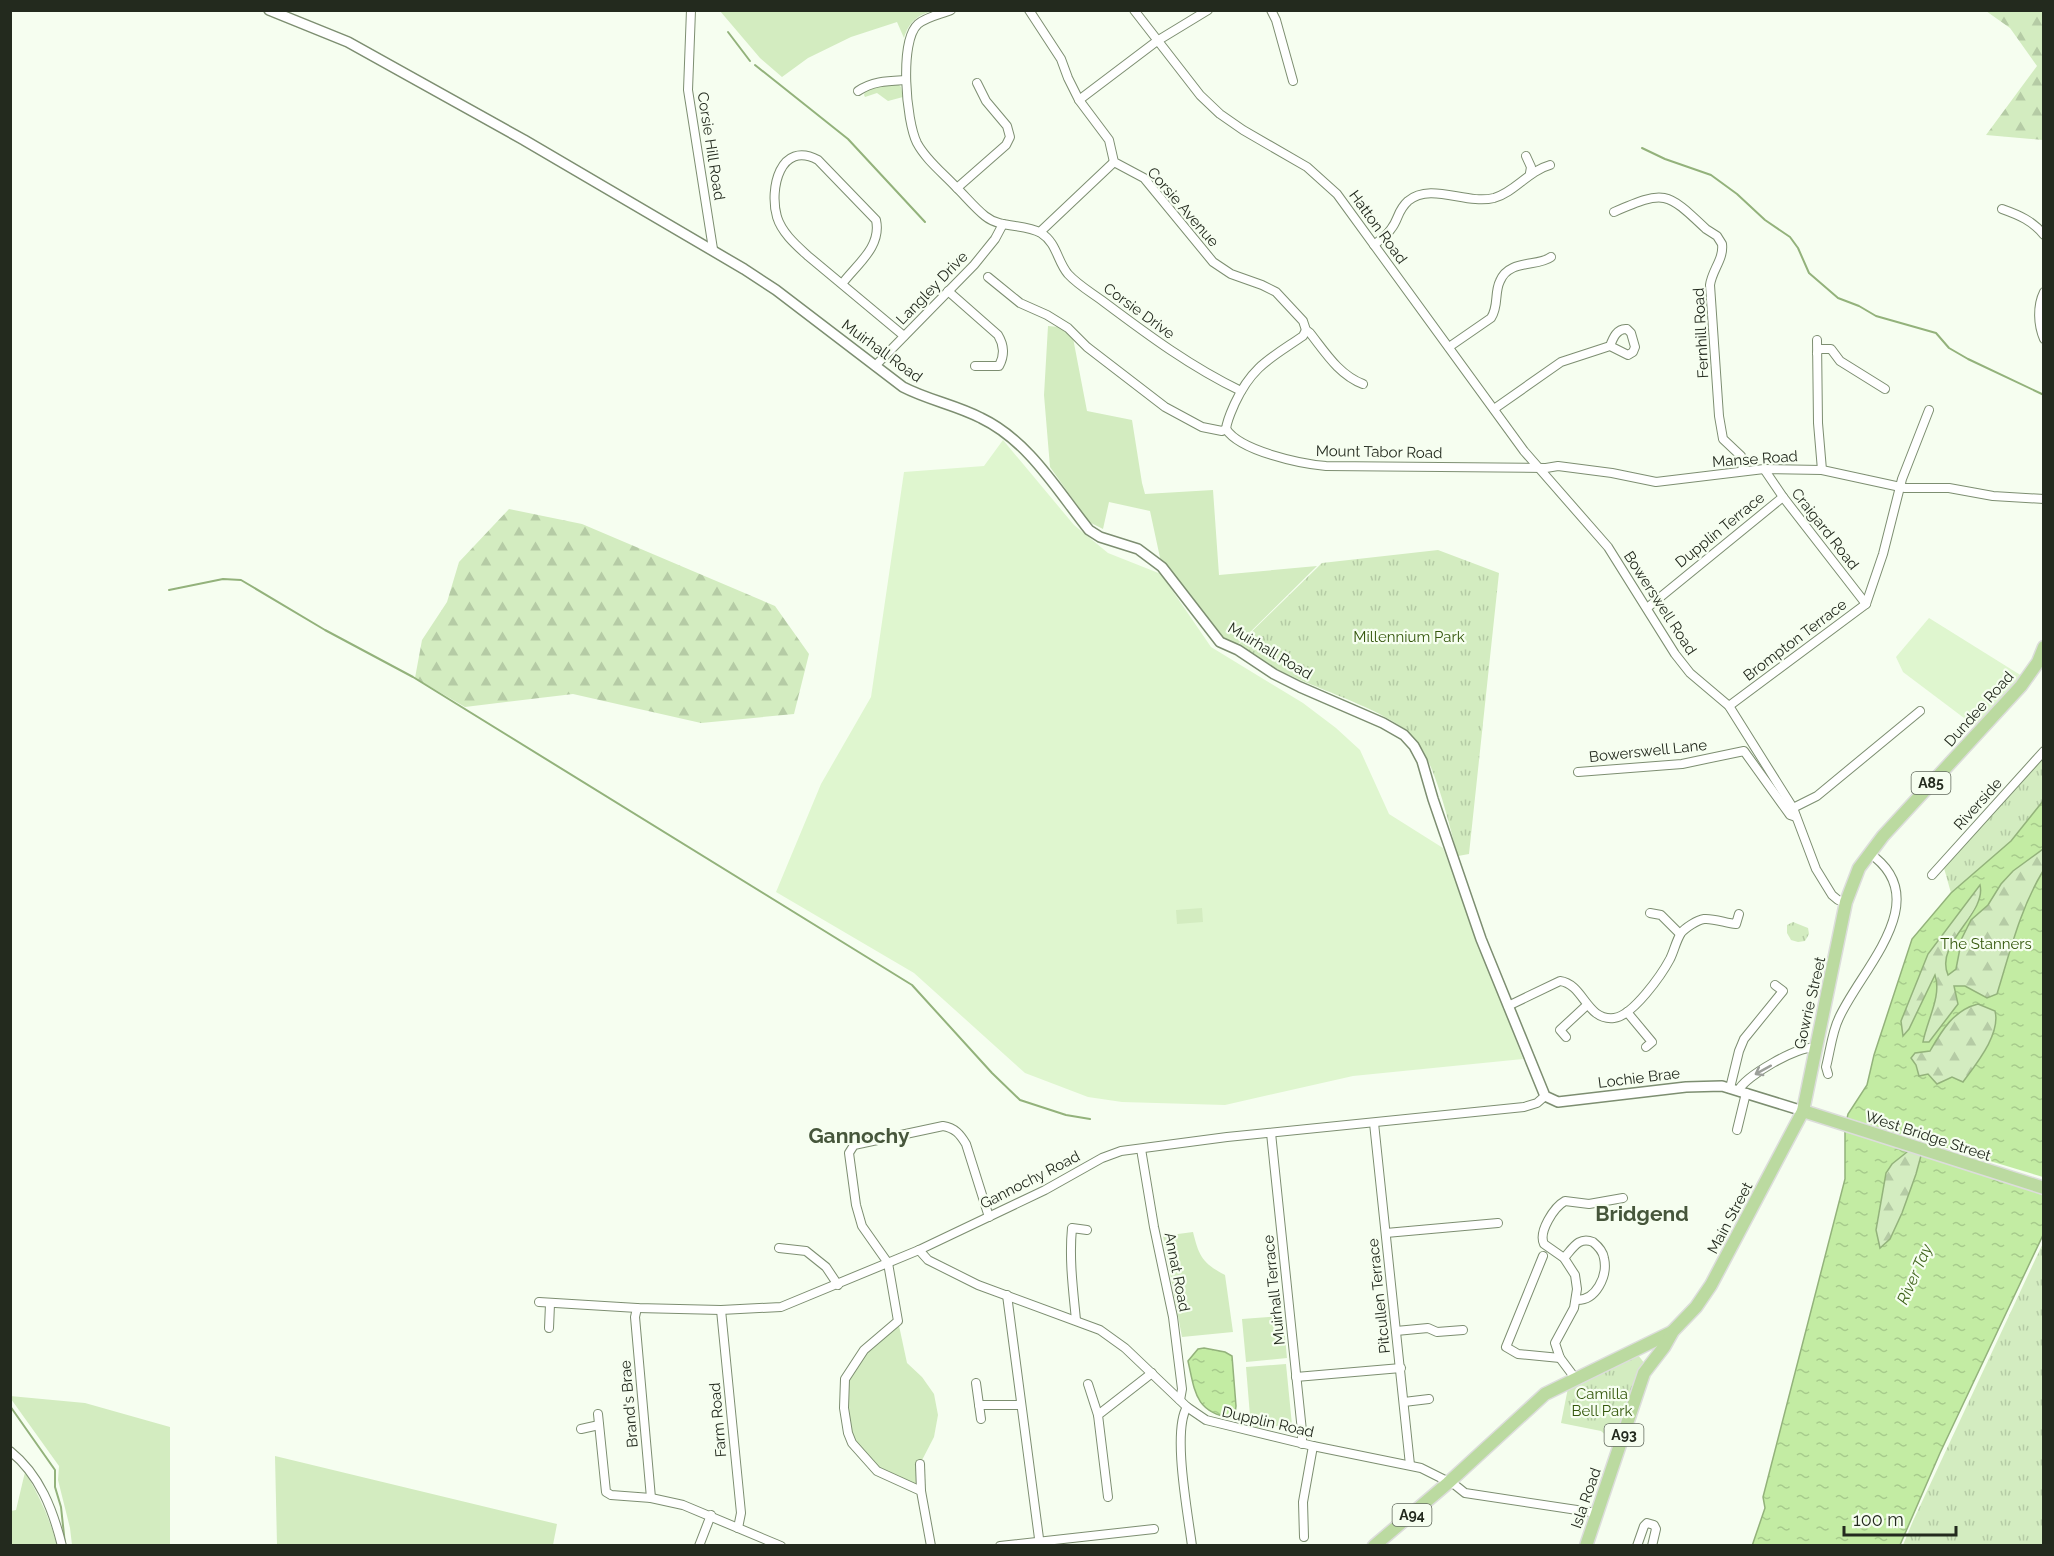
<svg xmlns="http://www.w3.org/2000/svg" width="2054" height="1556" font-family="Raleway,sans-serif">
  <defs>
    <pattern id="forest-firs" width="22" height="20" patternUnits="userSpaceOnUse" patternTransform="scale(1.5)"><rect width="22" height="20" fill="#d3ecc0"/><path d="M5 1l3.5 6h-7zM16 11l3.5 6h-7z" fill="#b5cba5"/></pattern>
    <pattern id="park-tufts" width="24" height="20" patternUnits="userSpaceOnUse" patternTransform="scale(1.5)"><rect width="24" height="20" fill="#d3ecc0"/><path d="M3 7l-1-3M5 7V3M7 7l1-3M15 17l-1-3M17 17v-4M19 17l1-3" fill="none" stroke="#b5cba5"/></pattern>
    <pattern id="water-ripples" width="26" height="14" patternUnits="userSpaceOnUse" patternTransform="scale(1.5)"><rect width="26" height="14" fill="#c3eca3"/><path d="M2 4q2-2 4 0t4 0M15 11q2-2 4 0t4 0" fill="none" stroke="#a7cb8c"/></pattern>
  </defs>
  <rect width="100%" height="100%" fill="#f6fef0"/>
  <g fill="#dff6cf">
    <polygon points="1003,440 1074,525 1108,553 1161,574 1211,647 1303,703 1336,728 1360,750 1389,814 1443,848 1523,1059 1353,1076 1225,1105 1122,1102 1088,1097 1025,1073 914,973 776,892 821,784 871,697 904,472 984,466"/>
    <polygon points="1929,618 2022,676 1976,727 1903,672 1896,657"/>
  </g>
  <g fill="#d3ecc0">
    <path d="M720,11H932C916,16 909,22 904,38L897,22L851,37L808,58L782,77L760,58Z"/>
    <polygon points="897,83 901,87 903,97 888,101 877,93 865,97 864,95 866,88"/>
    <polygon points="1048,326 1059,327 1073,338 1087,411 1132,420 1142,483 1145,494 1213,490 1219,575 1317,566 1234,648 1220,642 1162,567 1150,511 1109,502 1103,529 1089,522 1050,467 1044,395"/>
    <polygon points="1202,908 1203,922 1177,924 1176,910"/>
    <path d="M1193,1232C1199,1256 1202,1263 1225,1275L1233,1332L1182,1337L1163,1236Z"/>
    <polygon points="1283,1316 1287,1358 1246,1362 1242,1319"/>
    <polygon points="898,1321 907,1363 922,1377 934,1394 938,1415 934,1437 920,1464 921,1491 877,1471 848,1433 845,1379 864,1350"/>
    <polygon points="1286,1364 1292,1425 1251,1428 1246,1367"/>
    <polygon points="10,1396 85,1403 170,1427 170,1545 72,1545 70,1528 58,1480 59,1466 11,1399"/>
    <polygon points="275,1456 557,1524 553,1545 277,1545"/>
    <path d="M25,1472C39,1495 50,1519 57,1545H11V1511L16,1510Z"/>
  </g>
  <g fill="url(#forest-firs)">
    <polygon points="1986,11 2043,11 2043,140 1986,135 2037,66 2010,28"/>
    <polygon points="509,509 582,524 775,606 809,654 794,714 701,723 573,694 465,707 415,678 422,640 447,602 459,562"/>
    <polygon points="2043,849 2043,871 2026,905 2011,947 1997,994 1987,998 1965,986 1955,986 1958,1004 1929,1042 1922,1042 1937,992 1935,975 1909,1029 1902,1037 1901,1021 1928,954 1981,884 1982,896 1951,945 1956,969 1962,938 1971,920 1988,905 2001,884 2013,871"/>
    <path d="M1978,1004L1995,1011C2001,1034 1975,1064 1963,1082L1952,1077L1937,1084L1932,1080L1919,1077L1916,1065L1911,1058L1915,1053L1930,1051C1942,1030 1954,1010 1978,1004Z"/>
    <polygon points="1912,1148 1922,1151 1916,1174 1902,1213 1890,1239 1880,1248 1876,1233 1886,1173 1892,1164"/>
  </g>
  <g fill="url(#park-tufts)">
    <path d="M1438,550L1499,573L1469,854L1458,856C1448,822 1437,768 1416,740C1397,714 1317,689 1285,673C1269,665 1254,653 1238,645L1322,563Z"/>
    <polygon points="2043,757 2043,801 2011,841 1951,893 1944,868"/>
    <polygon points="1793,922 1808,928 1809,934 1805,941 1798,942 1791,940 1787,933 1787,925"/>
    <polygon points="2043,1243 2043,1545 1903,1545 1913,1521"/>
    <polygon points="1638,1355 1645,1364 1617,1445 1601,1431 1561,1423 1568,1388"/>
  </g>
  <g fill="url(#water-ripples)" stroke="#93b27b" stroke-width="1.5" fill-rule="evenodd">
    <path d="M2043,801V849L2013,871L2001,884L1988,905L1971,920L1962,938L1956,969L1948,975C1934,943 1987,914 1980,885L1928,954L1901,1021L1903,1036L1909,1029L1935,975C1942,996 1927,1020 1923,1042H1929L1958,1004L1954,986H1965L1987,998L1997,994C2010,952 2020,909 2043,871V1235L1940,1453L1900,1545L1752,1546L1765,1508L1763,1497L1845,1179V1127L1848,1114L1867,1085L1874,1055L1912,939L1951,893L2011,841ZM1978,1004L1995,1011C2001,1034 1976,1064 1963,1082L1952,1077L1937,1084L1928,1074L1919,1076L1916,1065L1911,1058L1915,1053L1930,1051C1942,1030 1954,1010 1978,1004ZM1912,1148L1922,1152L1916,1174L1902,1213L1890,1239L1880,1248L1876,1230L1886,1173L1892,1164Z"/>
    <path d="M1204,1348L1225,1352L1232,1356L1236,1406L1235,1414L1231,1418C1195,1412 1195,1392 1188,1361L1198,1349Z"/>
  </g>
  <polygon fill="#f6fef0" points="1844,1117 2043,1177 2043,1192 1842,1128"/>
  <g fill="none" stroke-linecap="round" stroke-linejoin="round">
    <g stroke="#93b27b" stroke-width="2">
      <polyline points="728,32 750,61"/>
      <polyline points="755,65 848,139 925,222"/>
      <polyline points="1642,148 1665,159 1711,175 1737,194 1765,220 1790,237 1798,248 1809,273 1838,298 1859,306 1876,316 1936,333 1949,348 1968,359 2044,395"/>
      <polyline points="169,590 223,579 241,580 325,630 413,677 912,985 992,1073 1020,1100 1066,1115 1090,1119"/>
      <polyline points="10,1406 55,1470 55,1487 61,1507 65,1544"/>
    </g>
    <defs>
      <g id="minor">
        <polyline points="691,10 688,90 713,249"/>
        <path d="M951,10C941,14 926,17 918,24C899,41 906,121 917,143C926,160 943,173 956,187C966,197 975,208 985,216C1001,229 1024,223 1041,233C1057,243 1057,261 1068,274C1078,285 1092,293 1104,302C1148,335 1191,367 1241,391"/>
        <path d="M1029,10L1061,59L1068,78L1079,100L1109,140L1114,162L1144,178L1213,262L1231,274L1262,285L1276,292L1303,321L1306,330L1310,333C1325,352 1339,375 1363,384"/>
        <polyline points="1134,10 1200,95 1220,114 1243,130 1307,167 1337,194 1524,451 1608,547 1675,654 1690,673 1729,706 1793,808 1816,869 1832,895 1838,900 1846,902"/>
        <polyline points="1271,10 1276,20 1293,81"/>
        <path d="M858,91C873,81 888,81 906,80"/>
        <polyline points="1079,100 1157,41 1208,10"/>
        <polyline points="1526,156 1531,167 1530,173"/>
        <polyline points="957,188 1006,145 1010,137 1007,126 986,101 977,83"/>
        <path d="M2002,209C2019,215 2033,221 2044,235"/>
        <path d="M1614,212C1665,190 1666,191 1706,229L1717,236L1722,244C1724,259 1712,270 1710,285L1719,416L1723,439L1741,456L1743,471"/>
        <polyline points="1040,232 1114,162"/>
        <path d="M1374,245C1380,240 1387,235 1391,229C1399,219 1397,211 1408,201C1431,182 1466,205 1494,198C1515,192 1528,171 1550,165"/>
        <polyline points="988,277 1020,303 1047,315 1068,328 1087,347 1165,407 1202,427 1222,431 1226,429"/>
        <path d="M842,284C856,265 882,247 876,220L818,160C780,140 769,189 777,217C782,233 796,245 808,256L904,336"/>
        <path d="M948,291L998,335C1004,345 1005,355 999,366H975"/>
        <path d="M2044,292C2037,306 2038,325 2044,339"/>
        <polyline points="1817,340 1818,423 1822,470"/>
        <path d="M1449,347L1491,318C1499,306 1494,293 1500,281C1509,259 1538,267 1551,257"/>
        <polyline points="1817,353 1819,349 1831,349 1840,361 1885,389"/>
        <polyline points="875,366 974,265 995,239 1003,224"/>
        <path d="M1494,409L1561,362L1610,346L1628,355L1633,352L1635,347L1631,333L1627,329C1617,328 1613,338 1610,346"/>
        <path d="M1226,429C1240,451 1301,464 1326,466L1546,468L1558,466L1612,473L1656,482L1764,469L1822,470L1905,488H1949L1993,496L2044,499"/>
        <path d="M1226,429C1227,420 1231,412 1235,403C1252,366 1271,358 1303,336L1306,330"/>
        <polyline points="1764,469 1783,497 1866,604"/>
        <polyline points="1647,608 1783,497"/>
        <polyline points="1729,706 1866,604 1883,554 1902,479 1929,410"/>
        <polyline points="1578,772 1682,764 1744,751 1790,815 1796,817"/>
        <polyline points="1793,808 1817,796 1920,711"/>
        <polyline points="1932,875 2044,751"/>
        <polyline points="1650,913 1661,915 1680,934"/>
        <path d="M1508,1006L1560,981C1584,984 1586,1021 1614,1018C1633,1016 1662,974 1670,959C1674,951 1676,941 1681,933C1685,928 1697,920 1704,919C1713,918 1726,923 1736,924L1739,914"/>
        <polyline points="1627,1012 1652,1042 1646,1047"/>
        <polyline points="1566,1037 1560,1030 1587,1005"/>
        <path d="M1828,1074L1826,1067C1830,1052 1832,1032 1839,1018C1861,969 1937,899 1869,853"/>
        <polyline points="1730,1088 1739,1051 1744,1039 1783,991 1775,985"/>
        <path d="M1738,1091C1745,1076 1799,1045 1815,1048"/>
        <polyline points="1374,1123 1410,1465"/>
        <polyline points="1737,1130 1746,1093"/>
        <polyline points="1271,1133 1302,1431 1302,1444"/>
        <polyline points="1141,1149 1154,1227 1173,1317 1182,1389 1180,1400"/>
        <polyline points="1386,1233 1498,1223"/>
        <polyline points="779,1248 806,1251 826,1267 838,1285"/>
        <polyline points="919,1250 928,1260 978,1285 1100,1330 1125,1348 1187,1407 1206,1420 1313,1446 1421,1468 1455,1485 1465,1493 1597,1513"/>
        <polyline points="1543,1256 1506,1347 1518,1354 1560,1358"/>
        <path d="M1564,1258C1573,1248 1579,1236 1593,1242C1598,1246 1603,1252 1604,1258C1608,1276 1596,1301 1576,1300"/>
        <polyline points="1007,1295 1040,1546"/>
        <polyline points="539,1302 637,1308 721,1310 781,1307 919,1250 1045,1190 1102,1158 1121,1151 1227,1137 1524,1107 1537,1103 1545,1096"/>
        <polyline points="637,1308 635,1317 651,1498"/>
        <polyline points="721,1310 741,1513 738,1528"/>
        <path d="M1076,1320C1073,1289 1069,1259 1072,1228L1087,1230"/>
        <polyline points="549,1328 550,1304"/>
        <polyline points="1396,1331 1428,1328 1437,1332 1463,1330"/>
        <polyline points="1296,1377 1401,1368"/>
        <path d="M1575,1378L1560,1358L1555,1343L1574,1308L1577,1289L1575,1275L1564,1258L1544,1244C1538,1232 1554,1207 1565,1201L1589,1204L1623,1198"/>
        <polyline points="976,1383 981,1419"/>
        <polyline points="1088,1384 1098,1415"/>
        <polyline points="1404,1402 1429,1399"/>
        <polyline points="979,1405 1021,1405"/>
        <path d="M1187,1407C1172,1431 1188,1514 1192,1546"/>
        <polyline points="598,1414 606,1492 611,1495 651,1498 683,1505 781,1546"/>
        <polyline points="581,1429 599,1425"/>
        <path d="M10,1451C40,1475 53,1510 62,1546"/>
        <polyline points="920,1464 921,1491"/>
        <polyline points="1108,1497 1098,1415 1152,1373"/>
        <polyline points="1304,1537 1303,1502 1313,1446"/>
        <polyline points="699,1546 711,1515"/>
        <path d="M931,1546L921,1491L877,1471L852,1443L848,1433L844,1408L845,1379L864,1350L898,1321L888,1263L862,1226L856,1205L849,1153L854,1145L943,1126C955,1128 960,1134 966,1144L989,1217"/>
        <polyline points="1000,1546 1154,1529"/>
        <polyline points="1637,1546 1644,1526 1647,1523 1654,1525 1656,1529 1652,1546"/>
      </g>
      <path id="tertiary" d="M269,10L348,42L524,140L744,269L776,290L903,387C928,400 956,405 981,418C1029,441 1057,490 1089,530L1100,537L1138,549L1162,567L1220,642L1238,650L1274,674L1300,687L1383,723L1404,735L1414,746L1422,761L1433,799L1481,939L1545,1096L1558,1102L1686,1087L1722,1086L1803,1111"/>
      <g id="primary">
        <polyline points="1803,1111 2044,1188"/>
        <polyline points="1374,1546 1448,1483 1545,1394 1672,1332"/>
        <polyline points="1586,1546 1644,1373 1664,1347 1673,1331 1696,1307 1711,1285 1803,1111 1846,902 1859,868 1883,836 2021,686 2038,662 2044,647"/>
      </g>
    </defs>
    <use href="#minor" stroke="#7d8e71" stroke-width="10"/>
    <use href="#tertiary" stroke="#7d8e71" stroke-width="12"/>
    <use href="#primary" stroke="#dcdddb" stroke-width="15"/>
    <use href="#minor" stroke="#fff" stroke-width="8"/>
    <use href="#tertiary" stroke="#fff" stroke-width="9"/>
    <use href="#primary" stroke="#bbdaa0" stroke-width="12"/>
  </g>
  <defs><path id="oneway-shaft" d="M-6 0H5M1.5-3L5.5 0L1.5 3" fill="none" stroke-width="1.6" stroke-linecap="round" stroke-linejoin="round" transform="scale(1.5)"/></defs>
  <use stroke="#9c9f9a" href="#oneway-shaft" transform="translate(1763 1070) rotate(151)"/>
  <g text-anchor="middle" stroke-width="4.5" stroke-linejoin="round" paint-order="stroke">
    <g fill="#f6fef0" stroke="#626a5d" stroke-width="1.5">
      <rect x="1911.5" y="772" width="39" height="22" rx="4.5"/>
      <rect x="1604.5" y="1424" width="39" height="22" rx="4.5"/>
      <rect x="1392.5" y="1504" width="39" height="22" rx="4.5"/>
    </g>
    <g font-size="14" font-weight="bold" fill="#232a1e">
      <text x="1931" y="788">A85</text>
      <text x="1624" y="1440">A93</text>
      <text x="1412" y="1520">A94</text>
    </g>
    <g font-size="15" fill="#232a1e" stroke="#f6fef0">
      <text transform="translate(711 146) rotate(81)" y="5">Corsie Hill Road</text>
      <text transform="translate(1183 207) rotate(49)" y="5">Corsie Avenue</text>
      <text transform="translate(1378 227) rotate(54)" y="5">Hatton Road</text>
      <text transform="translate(932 288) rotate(-46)" y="5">Langley Drive</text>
      <text transform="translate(1139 311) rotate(36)" y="5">Corsie Drive</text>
      <text transform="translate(1701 333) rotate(-93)" y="5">Fernhill Road</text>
      <text transform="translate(882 351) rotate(36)" y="5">Muirhall Road</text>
      <text transform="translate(1379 452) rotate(1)" y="5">Mount Tabor Road</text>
      <text transform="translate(1755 459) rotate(-4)" y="5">Manse Road</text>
      <text transform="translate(1825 529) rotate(52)" y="5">Craigard Road</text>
      <text transform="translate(1720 530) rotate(-39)" y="5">Dupplin Terrace</text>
      <text transform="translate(1660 603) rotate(57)" y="5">Bowerswell Road</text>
      <text transform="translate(1795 640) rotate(-37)" y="5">Brompton Terrace</text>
      <text transform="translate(1270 651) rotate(31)" y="5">Muirhall Road</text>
      <text transform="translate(1979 709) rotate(-48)" y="5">Dundee Road</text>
      <text transform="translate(1648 751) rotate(-6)" y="5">Bowerswell Lane</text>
      <text transform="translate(1978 804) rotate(-48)" y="5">Riverside</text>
      <text transform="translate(1810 1003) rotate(-77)" y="5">Gowrie Street</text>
      <text transform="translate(1639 1078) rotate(-7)" y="5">Lochie Brae</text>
      <text transform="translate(1928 1136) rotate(18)" y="5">West Bridge Street</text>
      <text transform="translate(1030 1180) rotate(-27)" y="5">Gannochy Road</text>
      <text transform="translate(1730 1218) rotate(-62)" y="5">Main Street</text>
      <text transform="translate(1177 1272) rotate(79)" y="5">Annat Road</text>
      <text transform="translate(1274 1290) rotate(-96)" y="5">Muirhall Terrace</text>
      <text transform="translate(1379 1296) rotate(-96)" y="5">Pitcullen Terrace</text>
      <text transform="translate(629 1404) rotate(-95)" y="5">Brand's Brae</text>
      <text transform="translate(718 1420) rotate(-95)" y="5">Farm Road</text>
      <text transform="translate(1268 1422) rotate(13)" y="5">Dupplin Road</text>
      <text transform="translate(1586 1498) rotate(-71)" y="5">Isla Road</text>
    </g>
    <g font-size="15" fill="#34570c" stroke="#f6fef0">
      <text x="1409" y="642">Millennium Park</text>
      <text x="1986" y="949">The Stanners</text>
      <text x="1602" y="1399">Camilla<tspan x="1602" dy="17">Bell Park</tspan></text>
    </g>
    <g font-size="16" font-style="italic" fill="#3e621a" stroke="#f6fef0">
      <text transform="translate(1914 1274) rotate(-66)" y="6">River Tay</text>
    </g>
    <g font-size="21" font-weight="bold" fill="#46563b" stroke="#f6fef0">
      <text x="859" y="1143">Gannochy</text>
      <text x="1642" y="1221">Bridgend</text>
    </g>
  </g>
  <rect width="2054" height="1556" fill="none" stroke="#232a1e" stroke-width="24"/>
  <path d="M1844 1526v9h112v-9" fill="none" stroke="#232a1e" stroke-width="3"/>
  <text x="1853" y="1526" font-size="18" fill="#232a1e" stroke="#f6fef0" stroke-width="4.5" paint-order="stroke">100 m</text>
</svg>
